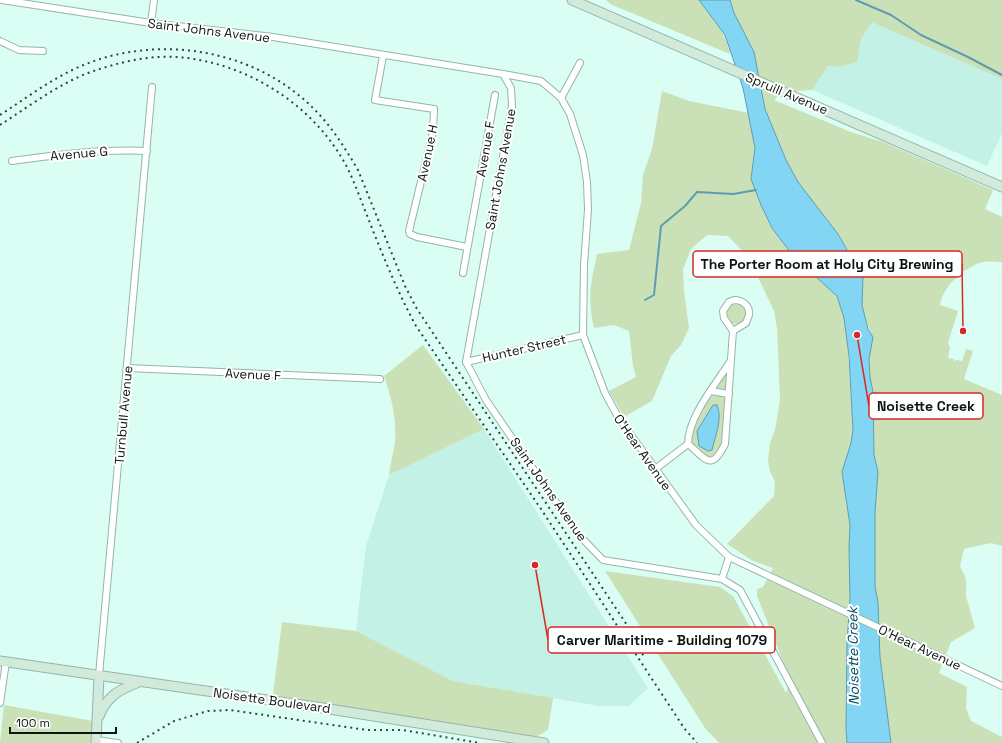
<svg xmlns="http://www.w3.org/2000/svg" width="1002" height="743" font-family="'Space Grotesk',sans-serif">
  <rect width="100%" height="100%" fill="#dafef4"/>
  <g fill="#c4f1e5">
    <polygon points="872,21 1002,79 1002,133 987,166 812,90 828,66 840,67 857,62 861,39"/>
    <polygon points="484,429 648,688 629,706 599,706 453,681 356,631 366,546 389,475"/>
  </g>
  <g fill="#cae1b7">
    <path d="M606,0H699C711,18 727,32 730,54L610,4Z"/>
    <path d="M730,0H1002V79L872,22L861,39L857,62L840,67L828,66L812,90L782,92L774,100L851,132L883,142L993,190L985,209L1002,217V262C996,262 989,261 983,262C964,267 943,286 940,305L958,311L948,343L950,348L948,358L954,359L955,362L956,360L962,361L966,349L973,351L964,379L1002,395V546L991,543L964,549L960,566L966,579V596L975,628L951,642L939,673L967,687L966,708L971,721L1002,737V743H891L880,657L878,603L875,586V513L878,472L874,455L873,392L870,377L869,359L873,337L864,317L861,293L851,254L838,234L798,182L786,160L765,109L758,74L746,36L734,13Z"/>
    <path d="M662,91L689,101L749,113L755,148L751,179L755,190L772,228L791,253L805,262L816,277L837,296L844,318L847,337L853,430L844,487L850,525L849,547L850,600L847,642L846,729L847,743H719L705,728L605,571L720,587L733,596L786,693L790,679L757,596V589L763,587L773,568L753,561L727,544L774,496L775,482L770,471L768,461L770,443L775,430L780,400L777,328L774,311L755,271L759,265L746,255L728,236L707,235L691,249L683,269L684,291L689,328L681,345L671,356L652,401L624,417L609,391L636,377L633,366L629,331L614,325L594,328C587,298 591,283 597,254L629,250L641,203L643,175L652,149Z"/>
    <circle cx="736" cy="314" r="10"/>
    <path d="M423,345L484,429L389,475C390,464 394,452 395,441C397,419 391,396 384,376Z"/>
    <polygon points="727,372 726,390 718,388 718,387"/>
    <path d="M717,394L721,395L726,400C725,415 728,440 718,452C708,465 691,448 691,436C690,425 706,403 713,395Z"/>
    <polygon points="282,622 356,631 453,681 553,698 548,730 534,738 273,695"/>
    <polygon points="4,705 93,721 91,743 0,743"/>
  </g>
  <g fill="#82d6f4" stroke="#5e9cb0">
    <polygon points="699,0 730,0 734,13 754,52 765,109 786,160 798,182 838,234 863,277 862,305 868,329 873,337 869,359 870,377 873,392 874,455 878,472 875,513 875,586 878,603 880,657 891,743 847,743 846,729 847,642 850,600 849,547 850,525 842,472 851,443 853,430 849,356 844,318 837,296 816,277 805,262 791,253 772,228 761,205 751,179 755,148 743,88 725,35"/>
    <path d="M713,405H717C723,419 715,436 712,450L708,451L699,446L697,431Z"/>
  </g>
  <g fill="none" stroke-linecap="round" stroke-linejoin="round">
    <g stroke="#5e9cb0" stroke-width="2">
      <polyline points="856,0 891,15 921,35 968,57 1002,75"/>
      <polyline points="645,300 654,295 661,226 685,206 697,192 733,194 756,190"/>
    </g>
    <defs>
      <g id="street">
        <polyline points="2,0 151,23 273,37 503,74 511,88 512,106 466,362 486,400 577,533 603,560 722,579 740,590 822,743"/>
        <polyline points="151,23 154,0"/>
        <polyline points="0,41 19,50 43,51"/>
        <polyline points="383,56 375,100 434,109 433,132 409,231 410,234 417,237 467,247"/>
        <polyline points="503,74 541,81 561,98 570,114 583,155 587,182 588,209 584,265 583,335 605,393 618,417 696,525 729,557 1002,686"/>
        <polyline points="561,98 580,63"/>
        <path d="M12,161C56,155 101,149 147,151"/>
        <polyline points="463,273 495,95"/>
        <path d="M734,300C743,300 750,306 749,315L746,323L733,331L724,318L723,311L729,302Z"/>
        <polyline points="466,362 583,335"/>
        <path d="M730,362C715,385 688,417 688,444C705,458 711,473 725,444L733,331"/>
        <polyline points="127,368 380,379"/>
        <polyline points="711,391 729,394"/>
        <polyline points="654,470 688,444"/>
        <polyline points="722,579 729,557"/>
        <polyline points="99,675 152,87"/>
        <polyline points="0,703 6,662"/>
        <polyline points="96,740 118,743"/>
      </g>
      <g id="secondary">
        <polyline points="572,0 1002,187"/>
        <polyline points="0,661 323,708 544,743"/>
        <path d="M99,716C108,695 119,690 139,682"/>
        <polyline points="96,743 99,675"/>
      </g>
    </defs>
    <use href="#street" stroke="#93b5ac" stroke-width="8"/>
    <use href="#secondary" stroke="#93b5ac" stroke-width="11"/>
    <use href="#street" stroke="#fff" stroke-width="6"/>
    <use href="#secondary" stroke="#d1eada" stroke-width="9"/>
    <g stroke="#32443f" stroke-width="2" stroke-dasharray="2 4" stroke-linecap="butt">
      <path d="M0,115C28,97 55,76 86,64C162,34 256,50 314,109C332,127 345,148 358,170L405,286L417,309L627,625L644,657"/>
      <path d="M0,125C28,107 57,85 88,73C116,63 147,55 177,57C242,62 305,99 340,155C351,172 358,193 366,213C381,251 396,289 416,326L541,509L684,728L697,743"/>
      <polyline points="137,743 174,721 208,711 230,710 367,730 403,730 480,743"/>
    </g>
  </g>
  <g text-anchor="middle" stroke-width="4" stroke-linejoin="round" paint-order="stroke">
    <g font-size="13" fill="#091613" stroke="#fff">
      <text transform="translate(209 30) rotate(7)" y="5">Saint Johns Avenue</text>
      <text transform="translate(787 93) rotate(23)" y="5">Spruill Avenue</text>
      <text transform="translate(485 149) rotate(-80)" y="5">Avenue F</text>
      <text transform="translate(79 153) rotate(-5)" y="5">Avenue G</text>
      <text transform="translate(427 153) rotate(-78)" y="5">Avenue H</text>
      <text transform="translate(500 169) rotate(-80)" y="5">Saint Johns Avenue</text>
      <text transform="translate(524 348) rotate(-13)" y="5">Hunter Street</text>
      <text transform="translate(253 374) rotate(3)" y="5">Avenue F</text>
      <text transform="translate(123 415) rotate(-85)" y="5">Turnbull Avenue</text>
      <text transform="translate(643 452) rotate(55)" y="5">O'Hear Avenue</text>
      <text transform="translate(549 489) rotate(55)" y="5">Saint Johns Avenue</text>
      <text transform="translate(920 647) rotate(25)" y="5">O'Hear Avenue</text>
      <text transform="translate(272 700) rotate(8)" y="5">Noisette Boulevard</text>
    </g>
    <g font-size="14" font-style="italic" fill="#004c60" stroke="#fff">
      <text transform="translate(853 656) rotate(-91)" y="5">Noisette Creek</text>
    </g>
  </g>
  <path fill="none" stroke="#d62828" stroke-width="1.5" d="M963 331L962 264M857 335L869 406M535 565L548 640"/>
  <g fill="#d62828" stroke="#fff" stroke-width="1.5">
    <circle cx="963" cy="331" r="4"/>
    <circle cx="857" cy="335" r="4"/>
    <circle cx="535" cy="565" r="4"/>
  </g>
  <g fill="#fff" stroke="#d62828" stroke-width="1.5">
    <rect x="693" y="251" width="269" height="26" rx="4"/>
    <rect x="869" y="393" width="114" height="26" rx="4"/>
    <rect x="548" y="627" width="227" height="26" rx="4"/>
  </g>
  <g font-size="14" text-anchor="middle" font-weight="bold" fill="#091613">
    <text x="827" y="269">The Porter Room at Holy City Brewing</text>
    <text x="926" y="411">Noisette Creek</text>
    <text x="662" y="645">Carver Maritime - Building 1079</text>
  </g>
  <path d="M10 727v6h106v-6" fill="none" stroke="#091613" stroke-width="2"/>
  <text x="16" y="727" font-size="12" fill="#091613" stroke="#ffffff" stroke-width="3" paint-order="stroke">100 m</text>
</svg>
